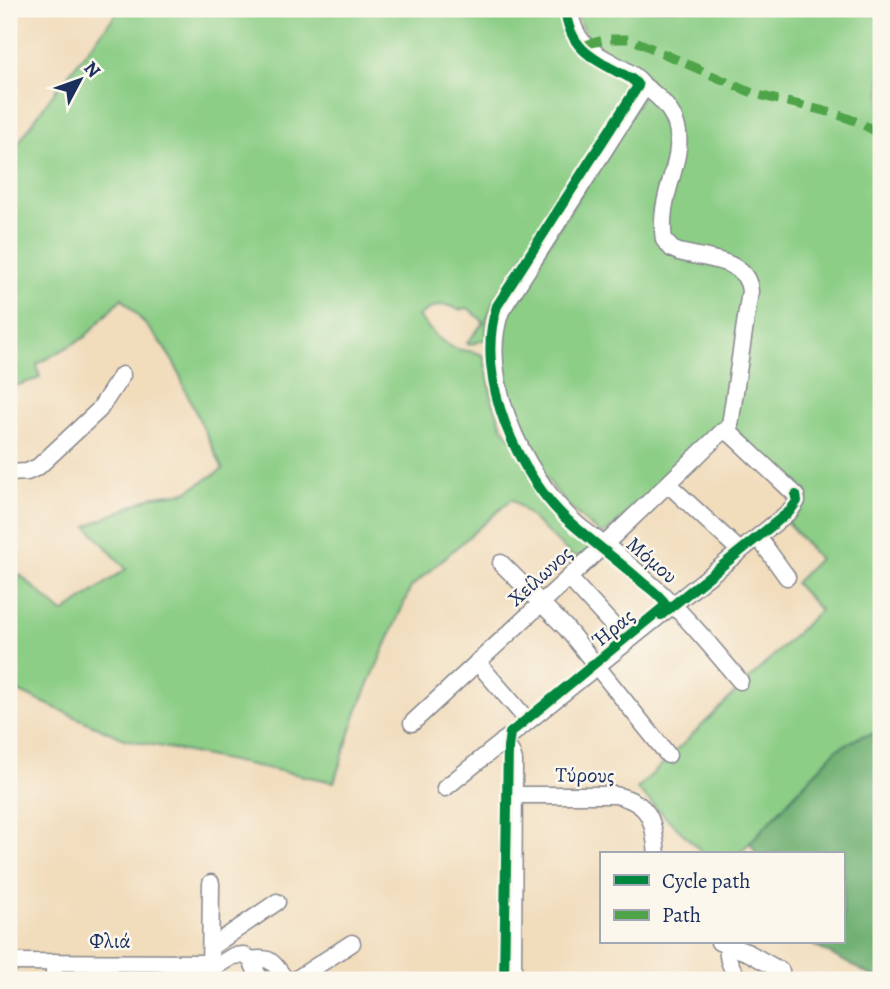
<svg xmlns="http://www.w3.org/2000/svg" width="890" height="989" font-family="Alegreya,serif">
  <rect width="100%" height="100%" fill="#fbf7ec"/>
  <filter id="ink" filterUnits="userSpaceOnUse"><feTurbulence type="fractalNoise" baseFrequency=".0143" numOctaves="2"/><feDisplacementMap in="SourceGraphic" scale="14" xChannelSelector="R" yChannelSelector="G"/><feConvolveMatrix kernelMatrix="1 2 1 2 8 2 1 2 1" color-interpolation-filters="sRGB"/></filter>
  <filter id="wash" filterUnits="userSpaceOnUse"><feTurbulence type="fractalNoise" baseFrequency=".00686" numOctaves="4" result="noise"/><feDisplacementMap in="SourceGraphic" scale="28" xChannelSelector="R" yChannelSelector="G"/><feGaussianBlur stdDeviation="1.57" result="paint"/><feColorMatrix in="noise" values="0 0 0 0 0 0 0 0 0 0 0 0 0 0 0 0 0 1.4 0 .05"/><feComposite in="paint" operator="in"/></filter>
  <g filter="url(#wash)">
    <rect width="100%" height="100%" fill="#f1dcbb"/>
    <g fill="#8cce86" stroke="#547e72" stroke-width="2">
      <path d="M120,9H562C568,56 606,56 635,85L496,297L487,319L486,339L469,345L467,343L484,322L468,308L458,310C445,300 430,307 418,316C429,329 440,343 457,349C467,352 476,350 484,356L492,399L502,426L592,546L584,554L573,557L512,499L411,587L358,709L334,782L124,739L9,687V588L20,575L63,613L126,569L87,526L154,496L186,492L223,469L185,390C175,353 147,327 122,298L84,338L37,364L40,378L9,388V150L15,148L49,99Z"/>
      <path d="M575,9H881V733L862,736L837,749L739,854H704L637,789L820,610L795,583L819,559L787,522L800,510L732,425L603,535C561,506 532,463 515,415C511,406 505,395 504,385C500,360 502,335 507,310L651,83C644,67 607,56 593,43C583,33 579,21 575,9Z"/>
    </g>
    <polygon fill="#71b173" stroke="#467068" stroke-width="2" points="881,733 881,980 880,980 813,945 811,942 843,942 843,854 757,854 750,843 837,749 862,736"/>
  </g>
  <g filter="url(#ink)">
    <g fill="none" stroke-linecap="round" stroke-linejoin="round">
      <defs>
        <g id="minor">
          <path d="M569,9C571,22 576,35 585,45C597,59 642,73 644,88L501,311C477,377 524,473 571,519C584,532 600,541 614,552C630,565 646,580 662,594C690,621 715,651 740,681"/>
          <path d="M644,86C714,134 654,178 664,240L672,249L679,252C704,259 747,258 750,291L729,432"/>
          <polyline points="9,473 27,472 38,467 99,410 122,375"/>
          <polyline points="669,485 740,551"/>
          <polyline points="758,537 787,577"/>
          <polyline points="501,563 566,628 668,755"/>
          <polyline points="569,578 627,641"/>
          <polyline points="477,662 528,721"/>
          <polyline points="412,723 602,547 723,431 731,434 796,495 797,501 790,511 445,788"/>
          <polyline points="503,741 511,752 514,761 513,980"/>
          <path d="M515,795H615C652,803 653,822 657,854"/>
          <polyline points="719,942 749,953 781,971"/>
          <path d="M728,946C726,960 732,969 740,980"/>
          <polyline points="211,947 277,902"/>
          <path d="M251,960C274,956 273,964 286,980"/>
          <polyline points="9,962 210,963"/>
          <polyline points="54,962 54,980"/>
          <polyline points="210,970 233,956 244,955 251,960 260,980"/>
          <polyline points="210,980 211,883"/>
          <polyline points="295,980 352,943"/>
        </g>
      </defs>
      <use href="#minor" stroke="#86868c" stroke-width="19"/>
      <use href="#minor" stroke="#fff" stroke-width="16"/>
      <path stroke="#4fa44a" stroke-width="9" stroke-dasharray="18 9" stroke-linecap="butt" d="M584,45L608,39H631L745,90C790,107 840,107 881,135"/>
      <defs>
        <g id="cycleway">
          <polyline points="661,615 790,511 797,501 796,495"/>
          <path d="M504,980L508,748L510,733L666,605C661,596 651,589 643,583C620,562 595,544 572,524C518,478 473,376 497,306L638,86C634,79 627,76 620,73C588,56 570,47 565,9"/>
        </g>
      </defs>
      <use href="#cycleway" stroke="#fbf7ec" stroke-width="15"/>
      <use href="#cycleway" stroke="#00873e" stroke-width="10"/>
    </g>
  </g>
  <g text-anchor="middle" stroke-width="5" stroke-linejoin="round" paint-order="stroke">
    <g font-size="21" fill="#1b2f5e" stroke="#fbf7ec">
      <text transform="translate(652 560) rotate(41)" y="7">Μόμου</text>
      <text transform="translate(540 576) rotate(-42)" y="7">Χείλωνος</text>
      <text transform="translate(613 628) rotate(-39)" y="7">Ήρας</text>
      <text transform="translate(585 775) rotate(1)" y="7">Τύρους</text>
      <text x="110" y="948">Φλιά</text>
    </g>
  </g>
  <rect width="890" height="989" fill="none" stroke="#fbf7ec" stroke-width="35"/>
  <rect x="600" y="852" width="245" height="91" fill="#fbf7ec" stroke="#a1a7b3" stroke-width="2"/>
  <rect x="614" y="875" width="35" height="10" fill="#00873e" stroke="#a1a7b3" stroke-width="2"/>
  <text x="662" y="888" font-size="21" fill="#1b2f5e">Cycle path</text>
  <rect x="614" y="910" width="35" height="10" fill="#4fa44a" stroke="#a1a7b3" stroke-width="2"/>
  <text x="662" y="922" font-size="21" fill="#1b2f5e">Path</text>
  <g transform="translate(80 80) rotate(49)" stroke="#fbf7ec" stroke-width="5" paint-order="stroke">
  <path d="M0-5L12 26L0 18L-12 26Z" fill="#1b2f5e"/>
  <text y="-10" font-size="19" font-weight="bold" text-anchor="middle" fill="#1b2f5e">N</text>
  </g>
</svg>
